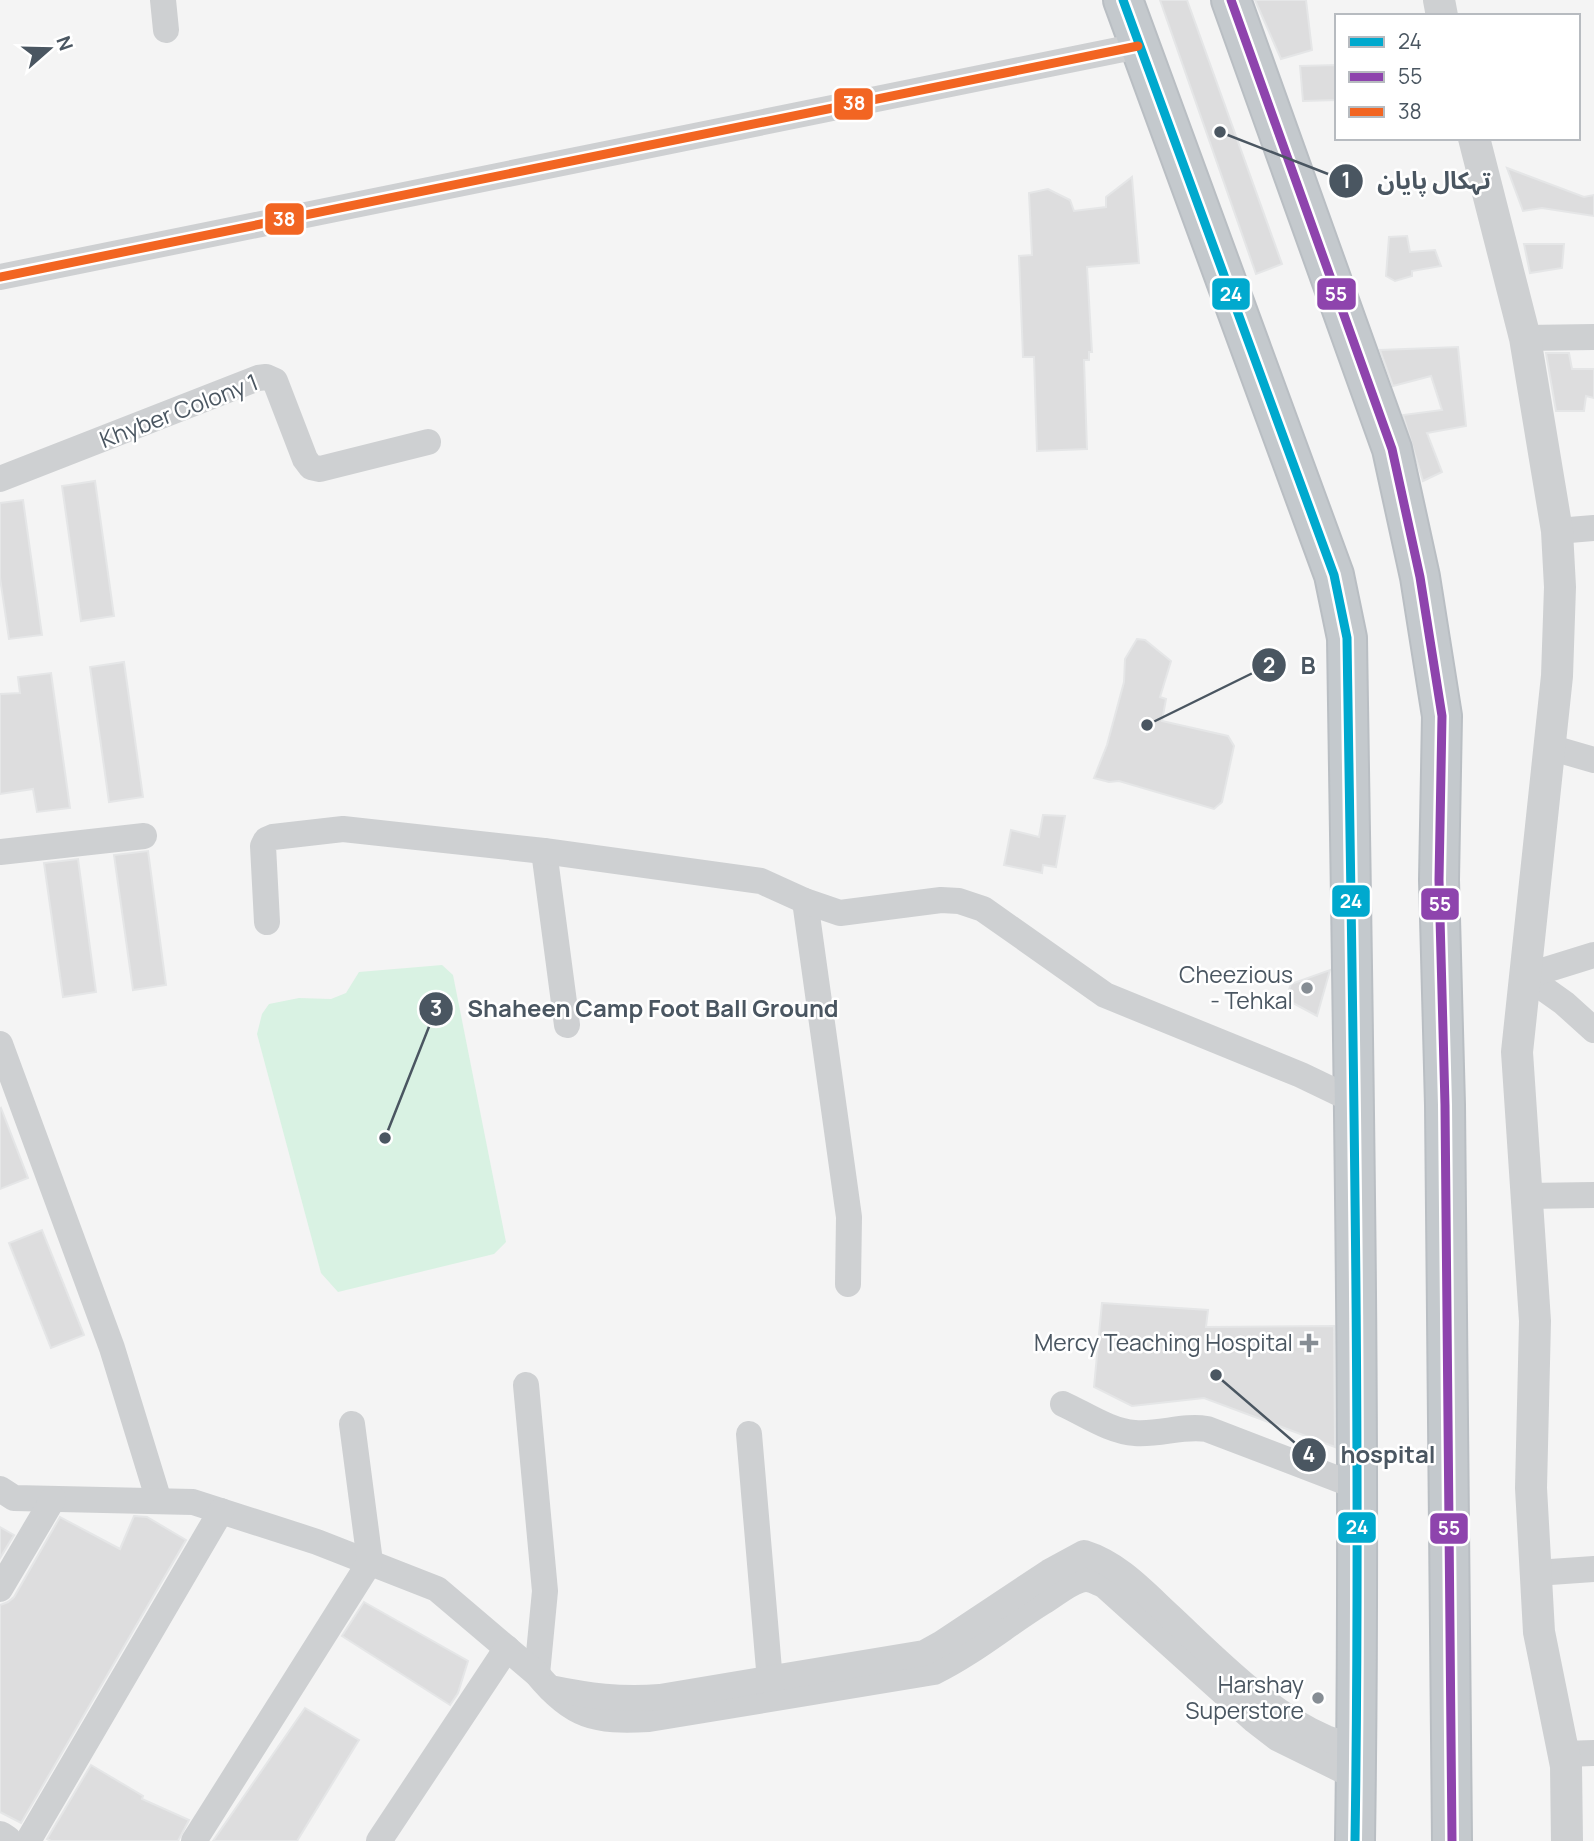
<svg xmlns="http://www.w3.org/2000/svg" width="1594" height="1841" font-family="Manrope,'Noto Sans Arabic',sans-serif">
  <rect width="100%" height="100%" fill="#f4f4f4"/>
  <polygon fill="#d9f2e3" points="442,965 453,975 506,1242 494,1254 338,1292 321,1273 257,1034 262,1014 269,1004 299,998 331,999 346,993 359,972"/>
  <g fill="#ddddde" stroke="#e5e6e7" stroke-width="2">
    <polygon points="1160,0 1187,0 1282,264 1256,274"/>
    <polygon points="1255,0 1306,0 1312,50 1281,59"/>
    <polygon points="1337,65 1337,100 1303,101 1300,66"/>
    <polygon points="1507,168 1584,197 1594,195 1594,216 1542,208 1523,211"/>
    <polygon points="1132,177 1139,263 1087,267 1092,352 1089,352 1089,360 1084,360 1087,449 1037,451 1034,357 1023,357 1019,256 1032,255 1029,193 1048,189 1070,200 1074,211 1106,207 1106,197"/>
    <polygon points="1407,236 1410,252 1435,250 1441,266 1412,271 1412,276 1395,281 1386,276 1389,237"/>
    <polygon points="1524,244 1564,244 1562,268 1530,273"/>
    <polygon points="1458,347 1466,426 1427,433 1442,472 1423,481 1403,415 1442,410 1431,376 1393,386 1380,350"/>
    <polygon points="1546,353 1569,353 1572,369 1594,369 1594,398 1586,396 1584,411 1556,411"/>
    <polygon points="95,481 114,616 81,621 62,486"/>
    <polygon points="23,500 42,635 9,639 0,578 0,503"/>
    <polygon points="1137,639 1145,640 1171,661 1160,697 1166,699 1162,721 1228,736 1234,746 1222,802 1214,809 1119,781 1109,782 1094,778 1107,745 1124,682 1125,659"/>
    <polygon points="124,662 143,797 109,802 90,667"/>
    <polygon points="51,673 70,808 37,812 33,789 0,794 0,694 20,693 18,677"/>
    <polygon points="1043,815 1065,816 1056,867 1043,865 1042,873 1004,865 1011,830 1039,837"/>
    <polygon points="148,851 166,985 133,990 114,855"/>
    <polygon points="78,859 96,992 63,997 44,863"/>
    <polygon points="1330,970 1317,1016 1291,1002 1288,993 1291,984"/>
    <polygon points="1,1108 28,1178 0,1189 0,1109"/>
    <polygon points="42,1230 84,1335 51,1348 9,1243"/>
    <polygon points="1102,1303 1208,1310 1206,1327 1334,1326 1335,1447 1204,1398 1132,1406 1094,1387"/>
    <polygon points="134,1516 147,1517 186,1540 21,1823 0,1812 0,1605 8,1602 14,1597 60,1517 120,1549"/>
    <polygon points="0,1527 14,1535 0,1558"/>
    <polygon points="364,1602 468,1661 458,1693 450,1705 342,1636"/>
    <polygon points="305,1708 359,1740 297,1841 213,1841"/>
    <polygon points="91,1765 143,1796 142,1799 189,1820 178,1841 51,1841 47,1839"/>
  </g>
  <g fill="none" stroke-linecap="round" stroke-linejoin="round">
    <defs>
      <g id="trunk">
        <path d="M1123,0L1334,575L1347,638C1353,1039 1361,1440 1355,1841"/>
        <polyline points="1231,0 1392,449 1420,577 1442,716 1439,880 1445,1105 1452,1841"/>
      </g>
    </defs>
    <use href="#trunk" stroke="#b9bec3" stroke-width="42"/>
    <g stroke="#ced0d2" stroke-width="26">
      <polyline points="163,0 166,30"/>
      <polyline points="0,277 1138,46"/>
      <polyline points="1525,338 1594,337"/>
      <polyline points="0,479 258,378 266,377 275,381 305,459 311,467 320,469 428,442"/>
      <polyline points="1557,531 1594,528"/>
      <polyline points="1549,747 1594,760"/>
      <polyline points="544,851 567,1025"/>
      <polyline points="0,852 144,836"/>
      <polyline points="805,901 849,1217 848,1284"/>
      <polyline points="267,922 263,846 266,840 273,837 343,829 544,851 761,881 805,901 840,913 941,900 959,901 983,909 1105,995 1301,1075 1353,1100"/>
      <polyline points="1526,976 1564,1003 1594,1030"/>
      <polyline points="1526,976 1594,955"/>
      <polyline points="0,1044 112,1348 159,1501"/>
      <polyline points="1526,1196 1594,1195"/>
      <polyline points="526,1385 545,1591 537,1674"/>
      <path d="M1063,1404C1085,1414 1111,1432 1135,1433C1160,1435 1183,1425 1207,1429L1356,1486"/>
      <polyline points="749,1434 771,1693"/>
      <path d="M0,1489L14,1498L193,1502L317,1542L437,1589L537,1674C572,1717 595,1722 649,1719L934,1672C973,1653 1006,1625 1043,1602C1055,1595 1067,1584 1080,1580C1090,1577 1097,1582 1105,1586L1255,1721L1277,1738L1356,1777"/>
      <polyline points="1536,1573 1594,1569"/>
      <polyline points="0,1589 53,1499"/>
      <path d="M550,1688C589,1696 620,1700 660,1697L924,1653L942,1643L1049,1572L1084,1553C1119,1564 1143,1591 1170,1616C1215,1658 1268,1713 1326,1738C1336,1742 1346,1744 1357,1747"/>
      <polyline points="1564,1754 1594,1753"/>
      <polyline points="28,1841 221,1511"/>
      <polyline points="194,1841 370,1562 352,1424"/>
      <polyline points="379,1841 507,1648"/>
    </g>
    <g stroke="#ced0d2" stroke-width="32">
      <polyline points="1439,0 1442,16"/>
      <polyline points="1474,138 1525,338 1557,531 1560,587 1557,676 1517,1052 1535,1321 1531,1488 1539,1632 1566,1766 1567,1841"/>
      <polyline points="0,1837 6,1841"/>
    </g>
    <use href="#trunk" stroke="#c4c9cd" stroke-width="38"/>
    <defs>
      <path id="bus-1" d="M1123,0L1334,575L1347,638C1353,1039 1361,1440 1355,1841"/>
      <polyline id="bus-2" points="1231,0 1392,449 1420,577 1442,716 1439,880 1445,1105 1452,1841"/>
      <polyline id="bus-3" points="0,277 1138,46"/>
    </defs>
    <use href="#bus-1" stroke="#fff" stroke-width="14"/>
    <use href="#bus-2" stroke="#fff" stroke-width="14"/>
    <use href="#bus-3" stroke="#fff" stroke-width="14"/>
    <use href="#bus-1" stroke="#00a9ce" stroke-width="9"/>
    <use href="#bus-2" stroke="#8e44ad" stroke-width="9"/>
    <use href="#bus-3" stroke="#f26522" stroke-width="9"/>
  </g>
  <g fill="#868d94" stroke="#fff" stroke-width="2.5">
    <circle cx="1307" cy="988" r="7"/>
    <path d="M1305.5 1332.5h7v7h7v7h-7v7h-7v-7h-7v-7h7z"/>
    <circle cx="1318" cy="1698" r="7"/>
  </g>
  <g text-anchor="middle" stroke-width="5" stroke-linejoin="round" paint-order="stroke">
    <g font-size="23" fill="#4a5661" stroke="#fff">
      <text transform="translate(179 411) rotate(-21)" y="8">Khyber Colony 1</text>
    </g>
    <g font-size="23" fill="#4a5661" stroke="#fff" text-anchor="end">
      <text x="1293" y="983">Cheezious<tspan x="1293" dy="26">- Tehkal</tspan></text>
      <text x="1293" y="1351">Mercy Teaching Hospital</text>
      <text x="1304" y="1693">Harshay<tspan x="1304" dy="26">Superstore</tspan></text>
    </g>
  </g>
  <path fill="none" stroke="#4a5661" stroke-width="2.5" d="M1220 132L1346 181M1147 725L1269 665M385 1138L436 1009M1216 1375L1309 1455"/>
  <g fill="#4a5661" stroke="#fff" stroke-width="2.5">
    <circle cx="1220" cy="132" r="7"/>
    <circle cx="1147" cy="725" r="7"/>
    <circle cx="385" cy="1138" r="7"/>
    <circle cx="1216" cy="1375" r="7"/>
    <circle cx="1346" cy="181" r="18"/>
    <circle cx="1269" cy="665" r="18"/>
    <circle cx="436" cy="1009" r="18"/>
    <circle cx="1309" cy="1455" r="18"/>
  </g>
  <g font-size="21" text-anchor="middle" font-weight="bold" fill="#fff">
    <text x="1346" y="188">1</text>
    <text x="1269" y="673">2</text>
    <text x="436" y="1016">3</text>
    <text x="1309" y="1462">4</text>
  </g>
  <g font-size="24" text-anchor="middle" font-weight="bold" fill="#4a5661" stroke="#fff" stroke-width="5" stroke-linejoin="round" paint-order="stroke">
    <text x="1434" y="189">تہکال پایان</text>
    <text x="1308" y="674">B</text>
    <text x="653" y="1017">Shaheen Camp Foot Ball Ground</text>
    <text x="1388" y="1463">hospital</text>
  </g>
  <g stroke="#fff" stroke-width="2.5">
    <rect x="833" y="87" width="41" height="34" rx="7" fill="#f26522"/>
    <rect x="264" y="202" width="41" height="34" rx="7" fill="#f26522"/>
    <rect x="1316" y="277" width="41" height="34" rx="7" fill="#8e44ad"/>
    <rect x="1211" y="277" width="40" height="34" rx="7" fill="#00a9ce"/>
    <rect x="1331" y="884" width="40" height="34" rx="7" fill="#00a9ce"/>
    <rect x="1420" y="887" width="40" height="34" rx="7" fill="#8e44ad"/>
    <rect x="1337" y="1511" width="40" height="33" rx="7" fill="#00a9ce"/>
    <rect x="1429" y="1512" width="40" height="33" rx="7" fill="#8e44ad"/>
  </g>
  <g font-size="19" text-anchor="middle" font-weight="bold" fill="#fff">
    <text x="854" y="110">38</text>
    <text x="284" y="226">38</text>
    <text x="1336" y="301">55</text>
    <text x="1231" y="301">24</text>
    <text x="1351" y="908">24</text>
    <text x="1440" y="911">55</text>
    <text x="1357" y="1534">24</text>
    <text x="1449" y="1535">55</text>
  </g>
  <rect x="1335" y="14" width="245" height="126" fill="#ffffff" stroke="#b7bbc0" stroke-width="2"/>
  <rect x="1349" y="37" width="35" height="10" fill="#00a9ce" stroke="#b7bbc0" stroke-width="2"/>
  <text x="1398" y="49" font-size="21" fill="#4a5661">24</text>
  <rect x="1349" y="72" width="35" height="10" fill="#8e44ad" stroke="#b7bbc0" stroke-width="2"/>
  <text x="1398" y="84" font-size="21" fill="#4a5661">55</text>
  <rect x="1349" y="107" width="35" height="10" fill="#f26522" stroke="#b7bbc0" stroke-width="2"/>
  <text x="1398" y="119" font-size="21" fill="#4a5661">38</text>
  <g transform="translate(49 49) rotate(70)" stroke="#ffffff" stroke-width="5" paint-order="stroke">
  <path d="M0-5L12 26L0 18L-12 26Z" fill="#4a5661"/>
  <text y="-10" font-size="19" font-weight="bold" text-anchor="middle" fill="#4a5661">N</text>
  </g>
</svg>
